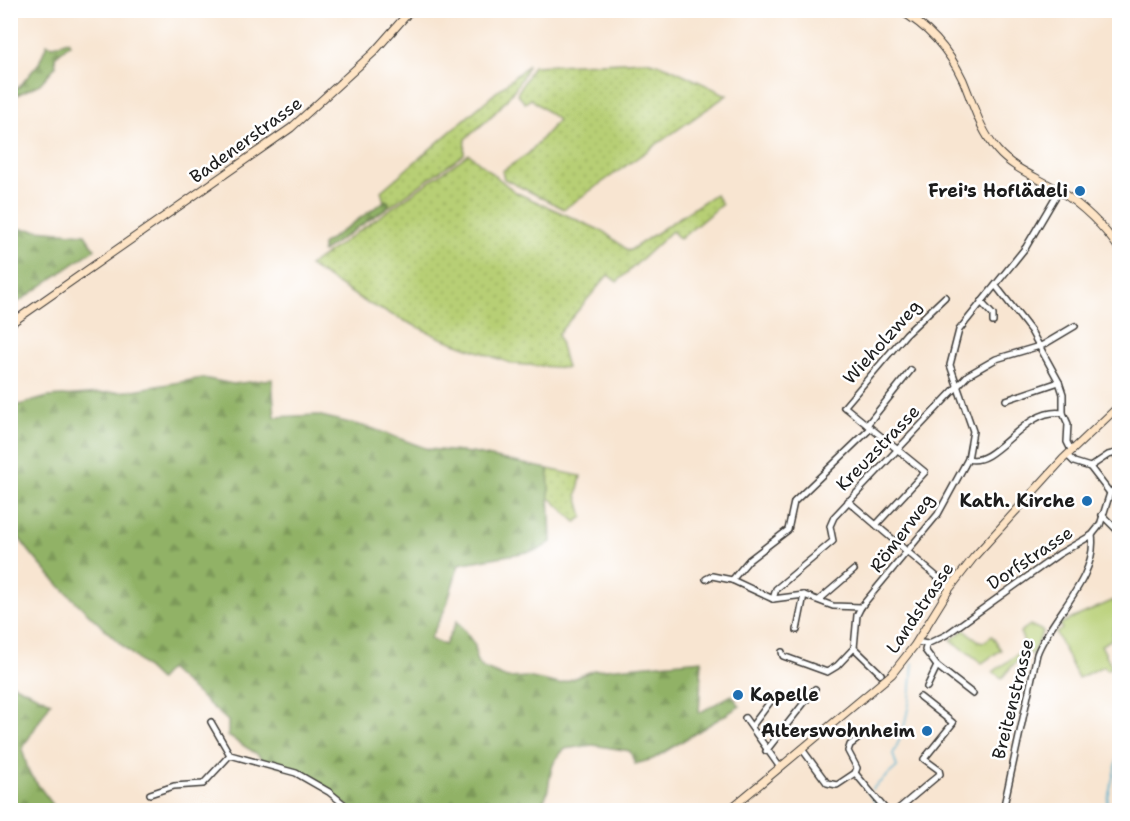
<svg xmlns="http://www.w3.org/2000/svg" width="1130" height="821" font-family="'Shantell Sans',sans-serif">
  <defs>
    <pattern id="grass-dots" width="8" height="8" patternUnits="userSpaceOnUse" patternTransform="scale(1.5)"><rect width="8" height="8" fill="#b7cf74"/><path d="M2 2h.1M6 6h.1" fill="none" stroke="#9db164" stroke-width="1.8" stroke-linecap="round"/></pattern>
    <pattern id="forest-firs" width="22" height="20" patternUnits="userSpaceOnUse" patternTransform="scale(1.5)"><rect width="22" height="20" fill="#91b266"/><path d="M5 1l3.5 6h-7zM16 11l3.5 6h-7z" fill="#7c9858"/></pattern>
    <pattern id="park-crowns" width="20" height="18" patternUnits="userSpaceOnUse" patternTransform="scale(1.5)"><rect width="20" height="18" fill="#b7cf74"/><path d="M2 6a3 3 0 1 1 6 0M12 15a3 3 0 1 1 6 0" fill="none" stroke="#9db164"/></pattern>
  </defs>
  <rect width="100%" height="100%" fill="#fff"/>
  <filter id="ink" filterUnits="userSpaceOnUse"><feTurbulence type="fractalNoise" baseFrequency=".0167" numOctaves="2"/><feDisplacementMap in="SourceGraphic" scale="12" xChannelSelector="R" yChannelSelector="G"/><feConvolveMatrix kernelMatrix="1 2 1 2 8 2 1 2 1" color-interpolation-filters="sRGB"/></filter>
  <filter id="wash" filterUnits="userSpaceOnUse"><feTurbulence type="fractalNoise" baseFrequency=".008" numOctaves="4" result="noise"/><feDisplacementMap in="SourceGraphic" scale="24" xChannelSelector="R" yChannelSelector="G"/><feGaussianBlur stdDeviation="1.35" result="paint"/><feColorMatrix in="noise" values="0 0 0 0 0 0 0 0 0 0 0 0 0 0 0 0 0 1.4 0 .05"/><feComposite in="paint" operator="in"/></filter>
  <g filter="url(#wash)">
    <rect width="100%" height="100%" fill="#f8e5d1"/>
    <g fill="url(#grass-dots)" stroke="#6a7648" stroke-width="1.5">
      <polygon points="646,61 668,67 727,95 564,209 504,179 502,171 528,154 558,120 531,99 525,103 517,94 533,66"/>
      <path d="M528,65C515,96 490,119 465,139L464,154L390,206L384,202L381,191Z"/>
      <polygon points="469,154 515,192 604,232 629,251 715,194 722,204 680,239 672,231 617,282 608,275 558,334 567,368 513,364 441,338 367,303 309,266"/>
      <polygon points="548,469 581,476 577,495 583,517 576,522 549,497"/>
    </g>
    <g fill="url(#forest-firs)" stroke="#566741" stroke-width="1.5">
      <polygon points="68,41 70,44 55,57 56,66 40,84 11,98 13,89 19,87 39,63 47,44 53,46"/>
      <polygon points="386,200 389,202 388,207 322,252 322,245"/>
      <polygon points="11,228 85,234 95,249 11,307"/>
      <path d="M203,378L233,384L272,379L275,417L317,415L371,428L428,449L472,453L548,469L551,542L539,550L459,564L446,607L430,639L445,645L457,621L475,645L476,660L483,668L507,678L527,677L560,684L594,670L702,660L699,713L732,695L740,706L653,759L635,764L630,751L593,745L564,749C561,754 555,759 553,765C546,784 553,799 532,810H352L324,786L299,771L265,762L257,754L228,736V721L169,669L159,680C112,634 46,581 11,526V407L48,397L128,391Z"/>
      <polygon points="10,683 51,702 22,749 29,773 57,810 11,810"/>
    </g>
    <g fill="url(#park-crowns)" stroke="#6a7648" stroke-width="1.5">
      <polygon points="1030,625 1043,631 1032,654 1029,653 1013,665 1002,678 993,672 1026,648 1020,632"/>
      <polygon points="964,630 982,643 992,636 1001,650 982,663 951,640"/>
    </g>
    <polygon fill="#b7cf74" stroke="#6a7648" stroke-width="1.5" points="1114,600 1117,615 1111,640 1101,645 1112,667 1106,670 1104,666 1078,678 1056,633 1062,629 1060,624"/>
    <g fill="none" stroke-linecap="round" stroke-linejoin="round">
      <g stroke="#4eaecd" stroke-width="1.5">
        <polyline points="872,789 897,767 893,754 903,732 910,699 913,663"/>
        <polyline points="868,792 881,810"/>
        <polyline points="1105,810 1120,748"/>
      </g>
    </g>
  </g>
  <g filter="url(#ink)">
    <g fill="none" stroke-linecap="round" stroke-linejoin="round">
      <defs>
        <g id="street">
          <polyline points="996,286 1031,331 1059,382 1063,394 1063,413 1068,424 1067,442 1071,450"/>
          <polyline points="981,302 993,315 993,322"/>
          <polyline points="1006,400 1059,382"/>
          <polyline points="844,407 906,334 945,297"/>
          <polyline points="845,407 925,472 876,525"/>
          <polyline points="867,425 911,370"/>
          <polyline points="1067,455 1074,462 1090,467 1108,455 1120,452"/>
          <path d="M968,459C996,468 1024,406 1063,413"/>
          <polyline points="1090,467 1110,493"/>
          <polyline points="848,501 950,588"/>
          <polyline points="1102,515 1120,533"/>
          <polyline points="706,579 712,576 732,580 773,599 804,595 833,606 861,607"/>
          <polyline points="732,580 749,560 788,530 794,502 870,429"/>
          <polyline points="773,599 776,589 833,541 830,526 834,517 968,375 996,359 1043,345 1075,326"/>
          <polyline points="819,600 854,570"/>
          <polyline points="797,630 804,595"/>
          <polyline points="917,642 927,644 946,635 1059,554 1092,535 1100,525 1110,493 1120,484"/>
          <polyline points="927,644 925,650 937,666 973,694"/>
          <polyline points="782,652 783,656 827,672 837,666 854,648"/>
          <polyline points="881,674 854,648 857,615 861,607 938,514 968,459 973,431 950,365 959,330 1026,247 1059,191"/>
          <polyline points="927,687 937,666"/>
          <polyline points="745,718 779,766"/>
          <polyline points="211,722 230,755 296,773 329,792 351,810"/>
          <polyline points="752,726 776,694"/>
          <polyline points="802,749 827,783 837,785 855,773 857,768 848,751 850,745 863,735"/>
          <polyline points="766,751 815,689"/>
          <polyline points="855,773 886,810"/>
          <polyline points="150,794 174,786 203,784 230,755"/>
          <polyline points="897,810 940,774 939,770 924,759 953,723 920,697"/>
          <path d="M1003,810L1037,654C1051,616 1098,579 1092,535"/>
        </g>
        <g id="secondary">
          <path d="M899,10C928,26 949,50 963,80C973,104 980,130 997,150C1013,169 1037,177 1058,190C1083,206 1103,225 1120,250"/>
          <polyline points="10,324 291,128 373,53 411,10"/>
          <polyline points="729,810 892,674 914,646 950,588 974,557 1063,459 1120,405"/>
        </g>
      </defs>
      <use href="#street" stroke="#3d3a37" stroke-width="8"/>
      <use href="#secondary" stroke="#3d3a37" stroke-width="9"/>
      <use href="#street" stroke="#fff" stroke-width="5"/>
      <use href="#secondary" stroke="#fee4c5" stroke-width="7"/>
    </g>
  </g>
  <g fill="#1f6fb2" stroke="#fff" stroke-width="2">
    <circle cx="1080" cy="191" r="6"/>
    <circle cx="1087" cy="501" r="6"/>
    <circle cx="738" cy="695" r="6"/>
    <circle cx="927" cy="731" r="6"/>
  </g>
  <g text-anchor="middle" stroke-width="5" stroke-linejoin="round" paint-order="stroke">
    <g font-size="18" fill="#1c1c1c" stroke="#fff">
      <text transform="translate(246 140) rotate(-36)" y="6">Badenerstrasse</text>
      <text transform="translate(882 342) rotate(-48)" y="6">Wieholzweg</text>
      <text transform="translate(878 448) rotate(-46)" y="6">Kreuzstrasse</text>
      <text transform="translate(902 533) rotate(-53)" y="6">Römerweg</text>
      <text transform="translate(1030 558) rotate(-34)" y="6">Dorfstrasse</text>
      <text transform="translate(920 608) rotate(-56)" y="6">Landstrasse</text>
      <text transform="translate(1013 699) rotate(-76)" y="6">Breitenstrasse</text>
    </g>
    <g font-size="18" font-weight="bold" fill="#1c1c1c" stroke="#fff" text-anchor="end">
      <text x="1068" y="197">Frei's Hoflädeli</text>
      <text x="1075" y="507">Kath. Kirche</text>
      <text x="750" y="701" text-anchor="start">Kapelle</text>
      <text x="915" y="737">Alterswohnheim</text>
    </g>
  </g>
  <rect width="1130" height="821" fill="none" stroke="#fff" stroke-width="36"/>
</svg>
